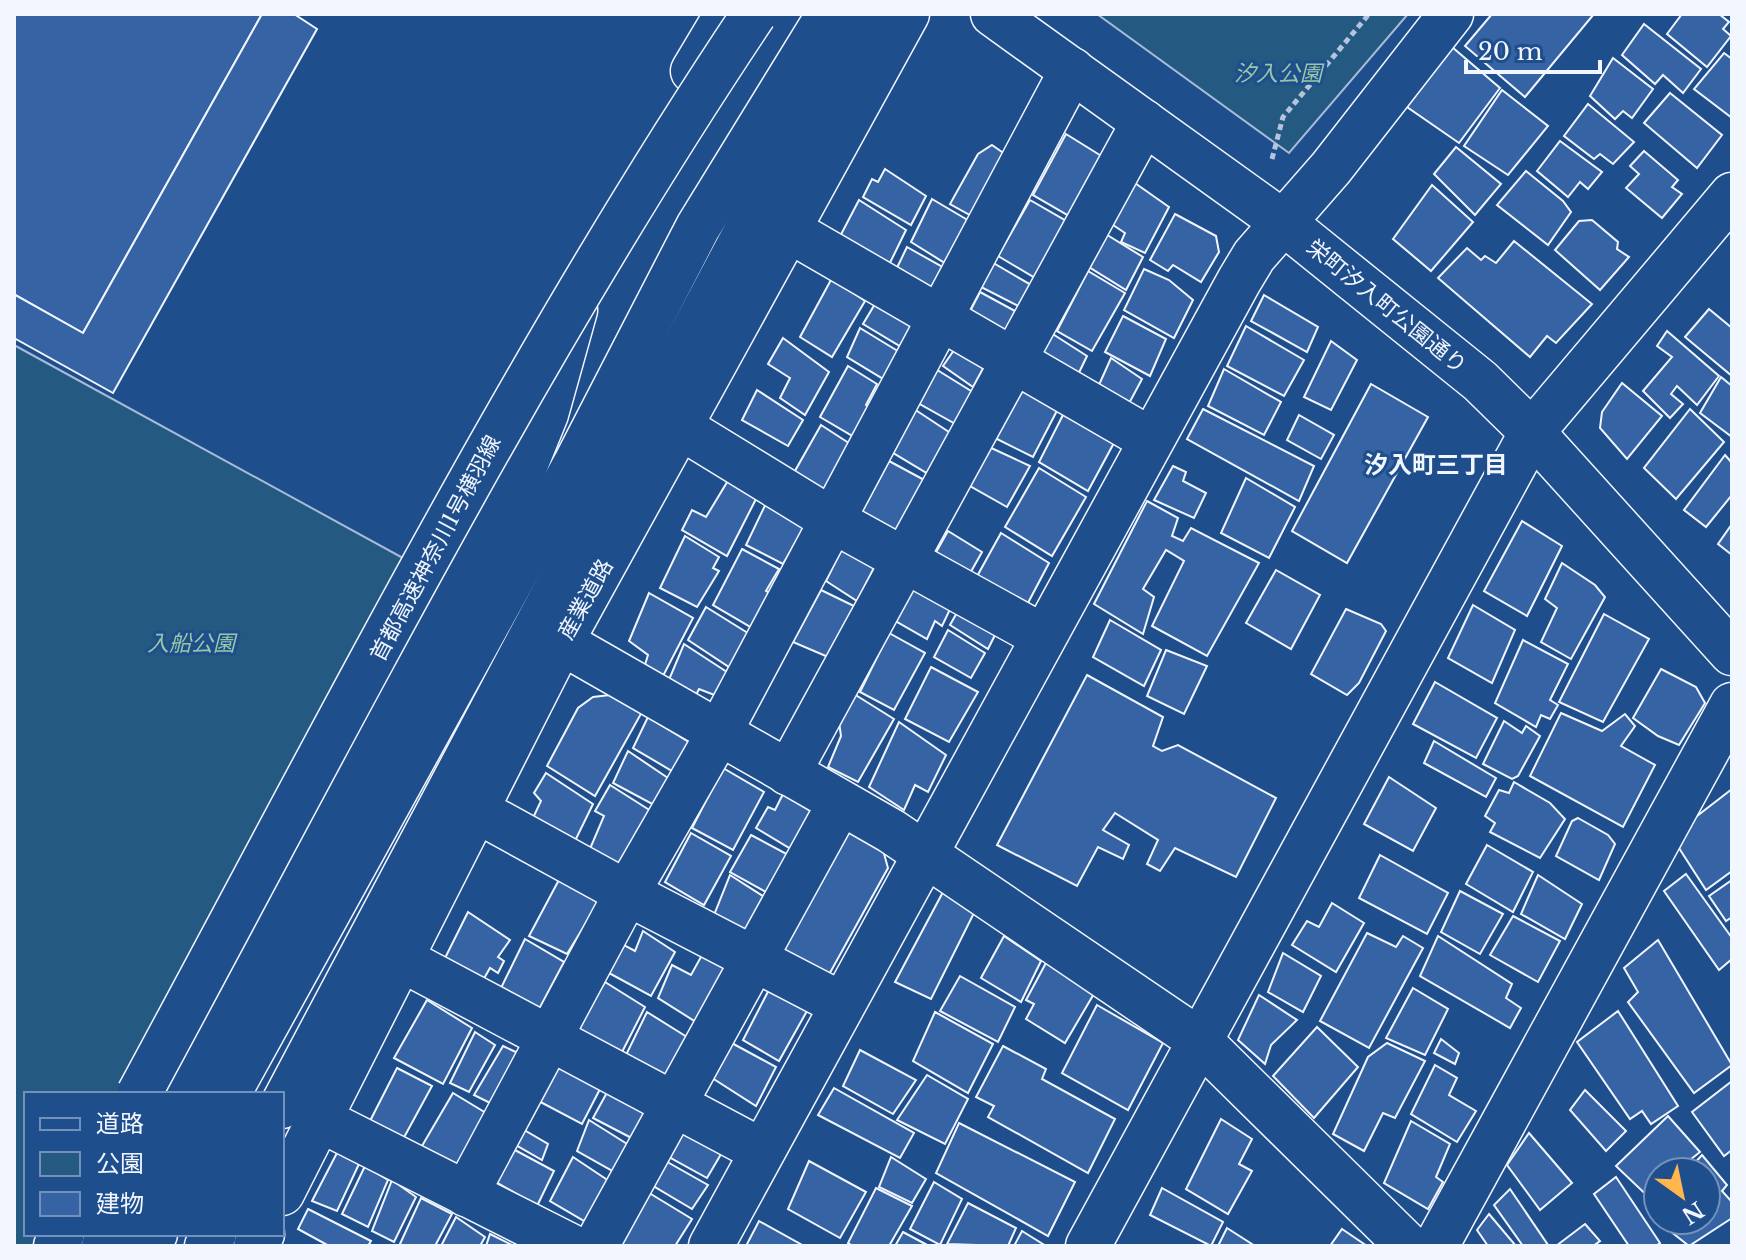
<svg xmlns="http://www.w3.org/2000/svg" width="1746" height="1260" font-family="'Libre Baskerville','Noto Sans JP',serif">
  <rect width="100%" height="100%" fill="#1f4e8c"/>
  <g fill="#245a82" stroke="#a8bbd7" stroke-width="2">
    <polygon points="1097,14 1408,14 1289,153"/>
    <polygon points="14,345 423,569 171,1094 26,1094 26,1234 103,1234 98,1246 14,1246"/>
  </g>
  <g fill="#3563a3" stroke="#f2f6ff" stroke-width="2">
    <polygon points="14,14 262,14 83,333 14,294"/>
    <polygon points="262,14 294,14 317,29 113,393 14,338 15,295 83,333"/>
    <polygon points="1492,14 1594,14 1525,97 1465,46"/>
    <polygon points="1682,14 1719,14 1729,22 1723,29 1731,36 1707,67 1667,34"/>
    <polygon points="1644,24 1701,69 1683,93 1663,75 1655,84 1622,55"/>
    <polygon points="1452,47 1500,88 1459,143 1407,107"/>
    <polygon points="1724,53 1732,59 1732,118 1694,89"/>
    <polygon points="1613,58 1653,89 1632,118 1623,111 1615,119 1590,96"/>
    <polygon points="1502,90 1548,126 1508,175 1464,146"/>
    <polygon points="1670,93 1722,135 1697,168 1644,123"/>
    <polygon points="1588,104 1634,142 1613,164 1600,154 1594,159 1564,136"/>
    <polygon points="1066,134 1103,157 1071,217 1033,195"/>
    <polygon points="1560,141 1602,172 1588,189 1580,182 1568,197 1537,171"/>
    <polygon points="992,145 1012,159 977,219 950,204 978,154"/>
    <polygon points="1456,147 1501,184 1475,215 1434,174"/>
    <polygon points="1644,151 1678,180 1672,187 1682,194 1662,218 1626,188 1639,174 1630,166"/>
    <polygon points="885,169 926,196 911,225 863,197 872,179 878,182"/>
    <polygon points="1526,171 1563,201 1571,212 1548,245 1497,205"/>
    <polygon points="1132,181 1169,207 1145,253 1121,242 1125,233 1110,223"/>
    <polygon points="1432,185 1473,222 1431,271 1393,239"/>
    <polygon points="932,199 971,222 948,265 911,242"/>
    <polygon points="859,200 906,230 886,271 837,242"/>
    <polygon points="1030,200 1068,222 1037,279 998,256"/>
    <polygon points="1175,214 1216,236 1219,252 1201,282 1173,265 1168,271 1150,260"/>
    <polygon points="1592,220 1618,242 1617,249 1629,257 1600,290 1555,250 1579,221"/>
    <polygon points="1104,233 1143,257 1126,290 1089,267"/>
    <polygon points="1514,241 1592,304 1556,343 1547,336 1530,357 1438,278 1467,248 1481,260 1485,256 1496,263"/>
    <polygon points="907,247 946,269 932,298 894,274"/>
    <polygon points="990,261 1031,285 1020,307 981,287"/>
    <polygon points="1144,269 1169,280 1193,300 1174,338 1124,310"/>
    <polygon points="1088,271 1125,293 1092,351 1057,331"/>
    <polygon points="832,278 865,301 832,357 800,337"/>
    <polygon points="980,292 1015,311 1000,342 964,323"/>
    <polygon points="1264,295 1318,327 1307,352 1251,321"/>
    <polygon points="878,299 916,322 903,348 863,324"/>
    <polygon points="1709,309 1732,328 1732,376 1685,337"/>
    <polygon points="1123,316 1166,339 1150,376 1105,352"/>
    <polygon points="1246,326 1304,360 1284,396 1227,366"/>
    <polygon points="860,328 901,353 885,380 847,357"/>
    <polygon points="1048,331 1087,356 1072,387 1030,362"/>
    <polygon points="1667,331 1719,376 1697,405 1677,386 1671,394 1683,404 1670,418 1643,391 1672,357 1657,346"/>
    <polygon points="783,338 829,372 805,415 780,398 790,378 768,364"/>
    <polygon points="1331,341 1357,360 1331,410 1304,397"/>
    <polygon points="959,343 987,361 973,387 943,366"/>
    <polygon points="1111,358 1142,379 1125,411 1094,396"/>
    <polygon points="848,366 877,384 866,405 872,409 856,438 820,417"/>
    <polygon points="934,368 976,394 959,426 918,403"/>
    <polygon points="1224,369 1281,402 1264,435 1208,406"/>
    <polygon points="1721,377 1732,386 1732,437 1700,413"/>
    <polygon points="1029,380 1062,401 1033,457 995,438"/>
    <polygon points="1622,383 1662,416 1627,459 1600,428 1602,412"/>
    <polygon points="1371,384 1428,417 1347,563 1292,531"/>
    <polygon points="757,390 803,420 788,446 742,420"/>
    <polygon points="911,407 952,434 930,475 890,451"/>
    <polygon points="1203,409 1314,466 1299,501 1187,439"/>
    <polygon points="1690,409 1724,442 1676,499 1644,468"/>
    <polygon points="1065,411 1115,441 1088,491 1039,462"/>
    <polygon points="1299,415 1334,435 1321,459 1287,440"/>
    <polygon points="821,425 855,447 823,506 787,485"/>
    <polygon points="987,446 1030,466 1007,507 970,486"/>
    <polygon points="1725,455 1732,463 1732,495 1706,527 1684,510"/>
    <polygon points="889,461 928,482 896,543 858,519"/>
    <polygon points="1173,466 1186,472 1183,481 1206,493 1194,518 1154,500"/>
    <polygon points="1039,468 1086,497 1052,556 1005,527"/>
    <polygon points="1246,478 1295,507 1269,558 1221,533"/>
    <polygon points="729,479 757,497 727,556 682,530 692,510 706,517"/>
    <polygon points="771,493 809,519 783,564 746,545"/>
    <polygon points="1147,501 1178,518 1172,536 1183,541 1191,528 1259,563 1207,656 1152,626 1184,561 1166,550 1143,589 1154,597 1143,634 1094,604"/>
    <polygon points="1522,521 1562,546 1527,616 1484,591"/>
    <polygon points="1732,524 1732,555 1718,544"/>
    <polygon points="948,531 982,552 964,584 930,563"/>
    <polygon points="1001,533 1049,563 1020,618 970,589"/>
    <polygon points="685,536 719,557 713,568 719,571 697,607 660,588"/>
    <polygon points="848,536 880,556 857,601 826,581"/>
    <polygon points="742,549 779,569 766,591 773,595 754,629 713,605"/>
    <polygon points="1562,563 1595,585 1605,597 1571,659 1541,642 1557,608 1545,599"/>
    <polygon points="1276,570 1320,595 1291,649 1246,623"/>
    <polygon points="913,575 955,599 942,626 935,621 927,639 892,619"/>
    <polygon points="821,590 856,607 828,657 793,642"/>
    <polygon points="649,593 693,618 663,676 644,668 648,655 629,641"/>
    <polygon points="963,602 1000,625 988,649 950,625"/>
    <polygon points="1473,605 1515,630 1492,683 1448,658"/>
    <polygon points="706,607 751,635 732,669 688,640"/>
    <polygon points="1346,609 1381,624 1386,631 1359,683 1347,695 1311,674"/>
    <polygon points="1604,614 1649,639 1603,722 1559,702"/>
    <polygon points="1110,620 1161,650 1144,686 1093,657"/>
    <polygon points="948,630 985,653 971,678 934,657"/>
    <polygon points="889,633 925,653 894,710 860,692"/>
    <polygon points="1523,640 1568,664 1550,700 1558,705 1550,719 1541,715 1536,727 1495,703"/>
    <polygon points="684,644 730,674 717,696 699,689 695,697 668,682"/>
    <polygon points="1166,650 1207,666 1184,714 1147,696"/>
    <polygon points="931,667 978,692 949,742 905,719"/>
    <polygon points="1661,669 1696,687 1705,703 1679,745 1658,736 1633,718"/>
    <polygon points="1087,675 1163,717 1153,746 1162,751 1178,745 1276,798 1236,877 1175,848 1160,871 1147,864 1158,840 1115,813 1103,830 1129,845 1123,859 1098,847 1077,886 997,845"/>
    <polygon points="1435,682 1497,718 1476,758 1413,724"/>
    <polygon points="854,694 894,719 858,782 828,767 841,736 839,722"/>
    <polygon points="610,695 642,712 595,796 547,766 578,708 593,697"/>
    <polygon points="1561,713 1602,731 1625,714 1635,726 1621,746 1655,765 1623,827 1530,776"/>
    <polygon points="648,717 692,744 677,774 633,748"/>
    <polygon points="1504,721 1522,733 1526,726 1540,736 1518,776 1512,779 1483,764"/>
    <polygon points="899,722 946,755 928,792 915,785 904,810 869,787"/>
    <polygon points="1434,741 1496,778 1486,797 1424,763"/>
    <polygon points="628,751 668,778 654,805 613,783"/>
    <polygon points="723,768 764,792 733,850 692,828"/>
    <polygon points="546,773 593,804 574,843 531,822 541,801 534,793"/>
    <polygon points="1389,777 1436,808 1413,851 1364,824"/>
    <polygon points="1514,782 1550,803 1565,819 1540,858 1490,832 1495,823 1485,816 1499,790 1509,793"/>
    <polygon points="610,785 651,811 620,867 589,851 604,816 595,811"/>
    <polygon points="1732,789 1732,871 1706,890 1677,845 1688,823"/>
    <polygon points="783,794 817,815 796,852 756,828 768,807 775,810"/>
    <polygon points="1578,818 1608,835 1615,844 1599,880 1556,856 1572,821"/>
    <polygon points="839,820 883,850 888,868 826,980 770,952"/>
    <polygon points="691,833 731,856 704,905 665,882"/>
    <polygon points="751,835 794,858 773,896 730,872"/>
    <polygon points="1487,845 1533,872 1513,912 1466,884"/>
    <polygon points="1380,855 1448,893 1427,934 1359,898"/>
    <polygon points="1686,874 1732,938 1732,959 1719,970 1664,891"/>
    <polygon points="730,875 769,900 749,938 714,915"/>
    <polygon points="1538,875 1582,904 1565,939 1521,914"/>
    <polygon points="561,876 599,902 567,954 529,936"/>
    <polygon points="1732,880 1732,917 1726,921 1709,896"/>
    <polygon points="1460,891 1503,914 1480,954 1441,932"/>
    <polygon points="943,892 975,911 931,999 895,982"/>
    <polygon points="1332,903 1364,923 1336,972 1292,945 1307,921 1319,927"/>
    <polygon points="468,912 510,940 498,957 504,961 498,973 490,968 478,989 440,968"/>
    <polygon points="1513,916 1560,941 1538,982 1490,955"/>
    <polygon points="643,931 675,952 651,996 609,973 624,945 635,951"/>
    <polygon points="1367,933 1396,947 1403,936 1423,948 1369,1048 1320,1021"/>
    <polygon points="1004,936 1041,961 1021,1002 981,978"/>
    <polygon points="1438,936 1512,984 1506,998 1521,1008 1510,1028 1420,976"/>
    <polygon points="525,939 564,962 537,1013 499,992"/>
    <polygon points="1658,940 1732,1065 1694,1093 1628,1002 1638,992 1624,968"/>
    <polygon points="1283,953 1321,976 1303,1012 1268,992"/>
    <polygon points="702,955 737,975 707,1029 658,998 672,965 691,975"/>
    <polygon points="1047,961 1095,992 1065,1043 1026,1019 1034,1004 1026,1000"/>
    <polygon points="960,976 1015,1007 998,1042 940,1011"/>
    <polygon points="774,980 812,1002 779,1061 743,1040"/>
    <polygon points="605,982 645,1007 620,1056 572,1037"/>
    <polygon points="1413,988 1448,1009 1425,1055 1386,1038"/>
    <polygon points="1259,995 1297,1020 1271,1045 1265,1064 1238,1040"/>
    <polygon points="427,1000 472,1028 443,1084 394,1058"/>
    <polygon points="1097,1005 1163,1043 1128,1110 1062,1073"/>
    <polygon points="1618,1011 1678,1106 1651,1124 1642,1111 1630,1119 1577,1042"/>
    <polygon points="647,1012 687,1037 666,1080 624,1059"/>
    <polygon points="935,1012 993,1044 968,1093 913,1061"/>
    <polygon points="1317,1027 1358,1067 1314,1118 1273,1076"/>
    <polygon points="475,1032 495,1045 469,1092 450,1083"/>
    <polygon points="1441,1039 1459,1053 1455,1064 1434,1053"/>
    <polygon points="728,1041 776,1067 756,1106 709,1076"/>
    <polygon points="1387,1043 1425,1061 1395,1118 1383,1113 1364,1151 1333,1134 1368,1057"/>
    <polygon points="503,1046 518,1053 492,1104 474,1095"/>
    <polygon points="1003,1046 1046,1069 1042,1079 1115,1119 1088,1173 988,1117 994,1106 976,1097"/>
    <polygon points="860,1050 916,1080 893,1114 843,1086"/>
    <polygon points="552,1060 600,1089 582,1124 531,1097"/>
    <polygon points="1435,1065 1457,1078 1449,1095 1476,1111 1457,1142 1411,1114"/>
    <polygon points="397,1068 432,1086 402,1141 370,1121"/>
    <polygon points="927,1075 968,1099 945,1144 897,1120"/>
    <polygon points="1732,1081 1732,1150 1724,1156 1692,1112"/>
    <polygon points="610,1087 657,1118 645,1145 593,1118"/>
    <polygon points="834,1088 914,1133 900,1158 818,1115"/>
    <polygon points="1585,1090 1626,1131 1606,1151 1570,1110"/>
    <polygon points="453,1093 491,1116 458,1172 419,1151"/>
    <polygon points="1668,1116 1700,1152 1685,1164 1690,1172 1658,1172 1658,1206 1616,1166"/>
    <polygon points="1221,1119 1252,1139 1239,1164 1252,1171 1228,1214 1186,1189"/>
    <polygon points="589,1120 632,1147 618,1174 577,1151"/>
    <polygon points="1411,1121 1450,1144 1436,1177 1443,1182 1428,1209 1384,1183"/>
    <polygon points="677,1122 724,1149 707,1178 660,1152"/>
    <polygon points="959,1123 1075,1182 1048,1236 936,1173"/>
    <polygon points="514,1124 548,1144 542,1160 507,1140"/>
    <polygon points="1529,1133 1572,1183 1540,1210 1507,1165"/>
    <polygon points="339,1149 359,1164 337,1211 312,1201"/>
    <polygon points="513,1149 554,1171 537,1206 496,1182"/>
    <polygon points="1702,1155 1727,1185 1722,1191 1732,1202 1732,1218 1689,1246 1655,1219 1706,1220 1706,1172 1697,1172 1692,1166"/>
    <polygon points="573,1157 612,1183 591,1225 550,1201"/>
    <polygon points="891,1157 926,1179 912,1203 879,1187"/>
    <polygon points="662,1159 708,1185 692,1209 650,1184"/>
    <polygon points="809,1161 866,1192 840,1238 788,1209"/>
    <polygon points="365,1166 388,1180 368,1227 342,1214"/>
    <polygon points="1616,1177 1660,1243 1656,1246 1629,1246 1594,1194"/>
    <polygon points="392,1180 416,1197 394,1242 372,1231"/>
    <polygon points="934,1182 962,1199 940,1245 910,1229"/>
    <polygon points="641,1188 692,1219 675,1246 607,1246"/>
    <polygon points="876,1188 912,1206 889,1246 853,1246 848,1243"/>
    <polygon points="1162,1188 1223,1222 1211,1246 1150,1215"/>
    <polygon points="1510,1189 1548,1245 1547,1246 1523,1246 1494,1205"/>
    <polygon points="421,1198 452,1214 435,1246 403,1246 400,1244"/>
    <polygon points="968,1203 1016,1228 1008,1246 947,1244"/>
    <polygon points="308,1209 371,1241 368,1246 329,1246 298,1229"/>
    <polygon points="1489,1214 1516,1246 1488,1246 1477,1230"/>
    <polygon points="456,1217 485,1237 480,1246 441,1246"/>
    <polygon points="759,1221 804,1246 746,1246"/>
    <polygon points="1585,1224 1600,1241 1593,1246 1556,1246"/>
    <polygon points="1227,1228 1255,1246 1218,1246"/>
    <polygon points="1342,1229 1367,1246 1330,1246"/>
    <polygon points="1022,1231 1046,1246 1014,1246"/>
    <polygon points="903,1232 929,1246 895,1246"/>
    <polygon points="490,1234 514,1246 486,1246"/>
  </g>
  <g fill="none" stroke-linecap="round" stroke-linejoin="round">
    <defs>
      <g id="minor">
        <polyline points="993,14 1284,223 1480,381 1532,432 1732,653"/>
        <polyline points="787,229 1151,440"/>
        <polyline points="682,428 832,520 1042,636"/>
        <polyline points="561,642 891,831 1199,1040 1408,1246"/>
        <polyline points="788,773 1144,122"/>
        <polyline points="474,809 627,893 841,1004"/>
        <polyline points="401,959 762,1151"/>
        <polyline points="319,1119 570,1246"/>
        <polyline points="466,1194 627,893 719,733 1072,70"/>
        <polyline points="596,1246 840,803"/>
        <polyline points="711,1246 1239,281 1254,256 1331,168 1451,14"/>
        <polyline points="1088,1246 1532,432 1732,195"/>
        <polyline points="1436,1246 1732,705"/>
      </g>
      <g id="major">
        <polyline points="693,71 727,14"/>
        <polyline points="282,1193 561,642 907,14"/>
        <polyline points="256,1246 262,1234"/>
      </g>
      <g id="highway">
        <polyline points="187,1094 516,488 546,414 575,310"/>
        <polyline points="228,1094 575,465 698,227 829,14"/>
        <polyline points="282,1106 772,183 867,14"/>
        <polyline points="56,1246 62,1234"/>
        <polyline points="104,1246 111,1234"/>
        <polyline points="149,1246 155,1234"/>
        <polyline points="207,1246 214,1234"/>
      </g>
    </defs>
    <use href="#minor" stroke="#f2f6ff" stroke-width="47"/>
    <use href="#major" stroke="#f2f6ff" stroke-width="47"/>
    <use href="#highway" stroke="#f2f6ff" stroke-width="47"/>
    <polyline stroke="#b3c4dc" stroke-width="5" stroke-dasharray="6 4" stroke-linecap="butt" points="1272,159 1283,117 1369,14"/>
    <use href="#minor" stroke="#1f4e8c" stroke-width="44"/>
    <use href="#major" stroke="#1f4e8c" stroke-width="44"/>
    <use href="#highway" stroke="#1f4e8c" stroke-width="44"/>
    <defs>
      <path id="highway-bridge" d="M139,1094C336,730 523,359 754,14"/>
    </defs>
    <use href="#highway-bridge" stroke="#f2f6ff" stroke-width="47" stroke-linecap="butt"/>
    <use href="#highway-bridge" stroke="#1f4e8c" stroke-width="44"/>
  </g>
  <g text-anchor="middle" stroke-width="6" stroke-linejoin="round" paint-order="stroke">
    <g font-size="22" font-style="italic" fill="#97c8a6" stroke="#1f4e8c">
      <text x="1278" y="81">汐入公園</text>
      <text x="191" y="651">入船公園</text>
    </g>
    <g font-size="22" fill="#f2f6ff" stroke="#1f4e8c">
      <text transform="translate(1387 306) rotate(39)" y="8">栄町汐入町公園通り</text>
      <text transform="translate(435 548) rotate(-62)" y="8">首都高速神奈川1号横羽線</text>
      <text transform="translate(585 599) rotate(-61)" y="8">産業道路</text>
    </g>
    <g font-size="24" font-weight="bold" fill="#f2f6ff" stroke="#1f4e8c">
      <text x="1436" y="473">汐入町三丁目</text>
    </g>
  </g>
  <rect width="1746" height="1260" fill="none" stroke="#f2f6ff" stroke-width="32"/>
  <rect x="24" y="1092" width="260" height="144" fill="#1f4e8c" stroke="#7391ba" stroke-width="2"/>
  <rect x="40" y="1118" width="40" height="12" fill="#1f4e8c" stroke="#7391ba" stroke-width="2"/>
  <text x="96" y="1132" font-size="24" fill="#f2f6ff">道路</text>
  <rect x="40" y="1152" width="40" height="24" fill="#245a82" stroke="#7391ba" stroke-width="2"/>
  <text x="96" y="1172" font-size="24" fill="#f2f6ff">公園</text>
  <rect x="40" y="1192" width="40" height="24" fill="#3563a3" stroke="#7391ba" stroke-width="2"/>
  <text x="96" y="1212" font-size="24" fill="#f2f6ff">建物</text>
  <g transform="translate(1682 1196) rotate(147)"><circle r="38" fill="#1f4e8c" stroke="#7391ba" stroke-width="2"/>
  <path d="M0-6L14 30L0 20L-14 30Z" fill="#ffb74d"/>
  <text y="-12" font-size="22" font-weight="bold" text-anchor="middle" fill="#f2f6ff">N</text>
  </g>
  <path d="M1466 60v12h134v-12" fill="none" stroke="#f2f6ff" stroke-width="4"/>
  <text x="1478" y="60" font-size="24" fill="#f2f6ff" stroke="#1f4e8c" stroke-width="6" paint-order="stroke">20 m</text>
</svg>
